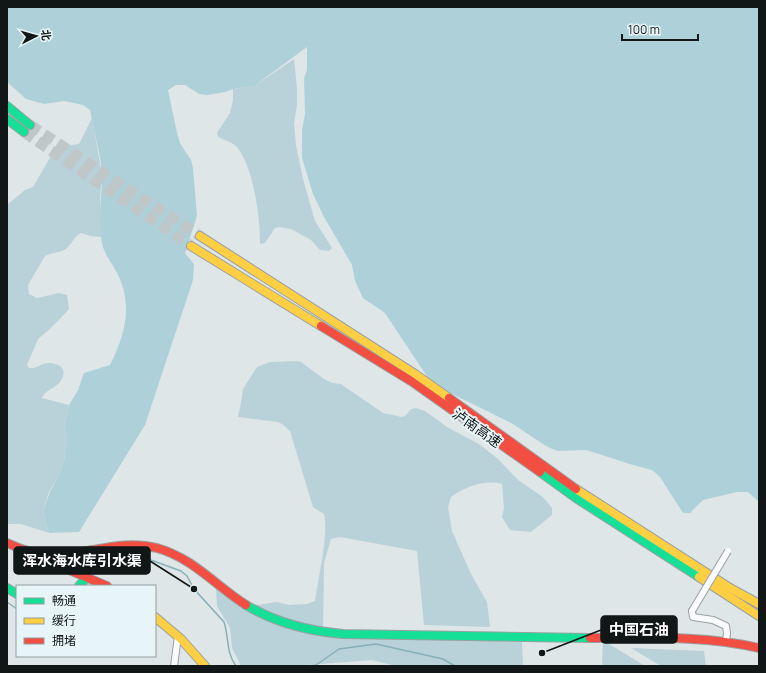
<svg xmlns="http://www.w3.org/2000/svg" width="766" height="673" font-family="Manrope,'Noto Sans SC',sans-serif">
  <rect width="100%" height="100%" fill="#dee6e8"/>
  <g fill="#b9d2d9">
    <path d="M294,59L297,88V105L294,123L296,145L303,179L315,221L332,248L329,251L320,250L311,240L291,229L279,227L275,228L265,243L260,244C260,217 254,169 237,147C232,142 224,140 218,137L217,133L230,113L233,100V89L254,86Z"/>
    <path d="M92,118L102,174L100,199L101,237L90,236L81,233C74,236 73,243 67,248C62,253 52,252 45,256L28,285L29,294L37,298L59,293L67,295L69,309L51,328L38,339L27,365L29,368C37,369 42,362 50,363C53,363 59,365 61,367C64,370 64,373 63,376C58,390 47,387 42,398L69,405L65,426L66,445L64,461L58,477L49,492L43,511L49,533L21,524H7V205L25,190L33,187L55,149L63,146L79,144Z"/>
    <path d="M297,361L301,362L324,379L332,383L341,384L383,413L402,417L406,415L411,409L416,408L425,411L447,427L479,444L498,459L518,480L543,497L552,508V515L531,532L510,530L502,517L504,508L502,484C484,479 465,487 451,497L448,507L452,531L471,574L487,602L490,627L424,625L417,551L340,537L331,539L324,563L323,634L522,642L523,666H396L372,660L296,666H241L232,648L230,628L217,606L216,589L245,607L277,602L289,605L307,604L315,601C318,580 329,533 324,514L313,507L290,431L282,424L278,422L238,417L241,403L243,389L257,367L270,362Z"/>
    <polygon points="603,640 645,666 602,666"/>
    <polygon points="631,648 704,651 706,666 661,666"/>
  </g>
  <path fill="#aed1d9" d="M7,7H759V502L748,492H737L703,500L690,513H683L660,477L652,470L633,465L586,450L558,451L550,448L543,444L513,424L432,384L385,313L363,298L355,281L352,265L324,217L313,194L302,158V130L305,114L304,78L307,70V47L254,86L233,89L225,92L208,95L199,94L185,85H176L168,90L177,133L180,143L191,160L193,168L197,216L185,253L194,264L193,280L145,425L79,532L49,533L43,511L50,492L58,477L64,461L66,445L65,426L69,405L78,390L84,373L110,365C125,335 133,306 118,275C111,260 103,255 101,237C98,216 102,196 102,176C102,162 98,148 95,134C93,126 92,118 90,110L83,105L64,101L44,104L26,99L7,82Z"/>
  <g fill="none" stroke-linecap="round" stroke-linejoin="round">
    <g stroke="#86afb9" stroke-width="1.5">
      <path d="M151,560L181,571L187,576L194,589L224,622C229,637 226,653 236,666"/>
      <polyline points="7,602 17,609"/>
      <polyline points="310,666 316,665 339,649 376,644 443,659 455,666"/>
    </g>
    <g stroke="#bfc7c9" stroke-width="11" stroke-dasharray="11 5.5" stroke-linecap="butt">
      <polyline points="30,125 200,236"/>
      <polyline points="24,132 191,246"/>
    </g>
    <defs>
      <g id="street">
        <polyline points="692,611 693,617 713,620 726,626 727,633 726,641"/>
        <polyline points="174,666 178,636"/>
      </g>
      <g id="fast">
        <polyline points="7,106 30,125"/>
        <polyline points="7,119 24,132"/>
        <polyline points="540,472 576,498 699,577"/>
        <polyline points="79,586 86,578 91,550"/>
        <polyline points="7,588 17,594"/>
        <path d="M246,605C276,623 308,631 343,634L590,638"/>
      </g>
      <g id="slow">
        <polyline points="200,236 415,374 449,398"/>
        <polyline points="191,246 321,326"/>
        <polyline points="576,489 730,588 759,604"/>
        <polyline points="699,577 759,616"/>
        <polyline points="155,617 181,639 205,666"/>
      </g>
      <g id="jam">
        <polyline points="321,326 411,381 540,472"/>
        <polyline points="449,398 576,489"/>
        <path d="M7,543C22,550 38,555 54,555C89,554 122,539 157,548C193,558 216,586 246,605"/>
        <polyline points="36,556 107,586"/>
        <path d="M590,638C646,638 704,635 759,648"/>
      </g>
    </defs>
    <use href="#street" stroke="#9aa0a1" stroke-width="8"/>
    <use href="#fast" stroke="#9aa0a1" stroke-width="10"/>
    <use href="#slow" stroke="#9aa0a1" stroke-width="10"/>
    <use href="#jam" stroke="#9aa0a1" stroke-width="10"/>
    <use href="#street" stroke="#fafbfc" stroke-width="6"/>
    <use href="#fast" stroke="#16e098" stroke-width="8"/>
    <use href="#slow" stroke="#ffcf43" stroke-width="8"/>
    <use href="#jam" stroke="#f24e42" stroke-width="8"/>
    <defs>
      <polyline id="street-bridge" points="692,611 728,551"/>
    </defs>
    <use href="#street-bridge" stroke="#9aa0a1" stroke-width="8" stroke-linecap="butt"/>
    <use href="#street-bridge" stroke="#fafbfc" stroke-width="6"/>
  </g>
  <g text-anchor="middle" stroke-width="4" stroke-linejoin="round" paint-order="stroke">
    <g font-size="14" fill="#111617" stroke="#e8f5f8">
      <text transform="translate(477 428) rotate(35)" y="5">泸南高速</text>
    </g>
  </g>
  <path fill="none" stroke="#111617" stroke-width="1.5" d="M194 589L150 561M542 653L601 630"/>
  <g fill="#111617" stroke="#e8f5f8" stroke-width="1.5">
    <circle cx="194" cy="589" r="4"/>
    <circle cx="542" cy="653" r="4"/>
  </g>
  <g fill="#111617" stroke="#111617" stroke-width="1.5">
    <rect x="14" y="547" width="136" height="27" rx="4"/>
    <rect x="601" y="616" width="76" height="27" rx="4"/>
  </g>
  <g font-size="15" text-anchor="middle" font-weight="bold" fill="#fff">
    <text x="82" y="566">浑水海水库引水渠</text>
    <text x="639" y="635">中国石油</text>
  </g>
  <rect width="766" height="673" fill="none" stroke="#111617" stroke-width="16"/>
  <rect x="16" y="585" width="140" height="72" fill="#e8f5f8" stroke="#929c9e"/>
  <rect x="24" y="598" width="20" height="6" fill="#16e098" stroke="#929c9e"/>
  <text x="52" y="605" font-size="12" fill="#111617">畅通</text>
  <rect x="24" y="618" width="20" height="6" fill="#ffcf43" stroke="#929c9e"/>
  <text x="52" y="625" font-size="12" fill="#111617">缓行</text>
  <rect x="24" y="638" width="20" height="6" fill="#f24e42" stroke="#929c9e"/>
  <text x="52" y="645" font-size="12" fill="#111617">拥堵</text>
  <g transform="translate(36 36) rotate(84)" stroke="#e8f5f8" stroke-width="3" paint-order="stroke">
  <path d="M0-3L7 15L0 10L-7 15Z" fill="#111617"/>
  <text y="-6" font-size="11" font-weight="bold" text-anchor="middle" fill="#111617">北</text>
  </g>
  <path d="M622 34v6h76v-6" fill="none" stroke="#111617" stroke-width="2"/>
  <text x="628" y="34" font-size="12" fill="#111617" stroke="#e8f5f8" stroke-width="3" paint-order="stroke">100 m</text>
</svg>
